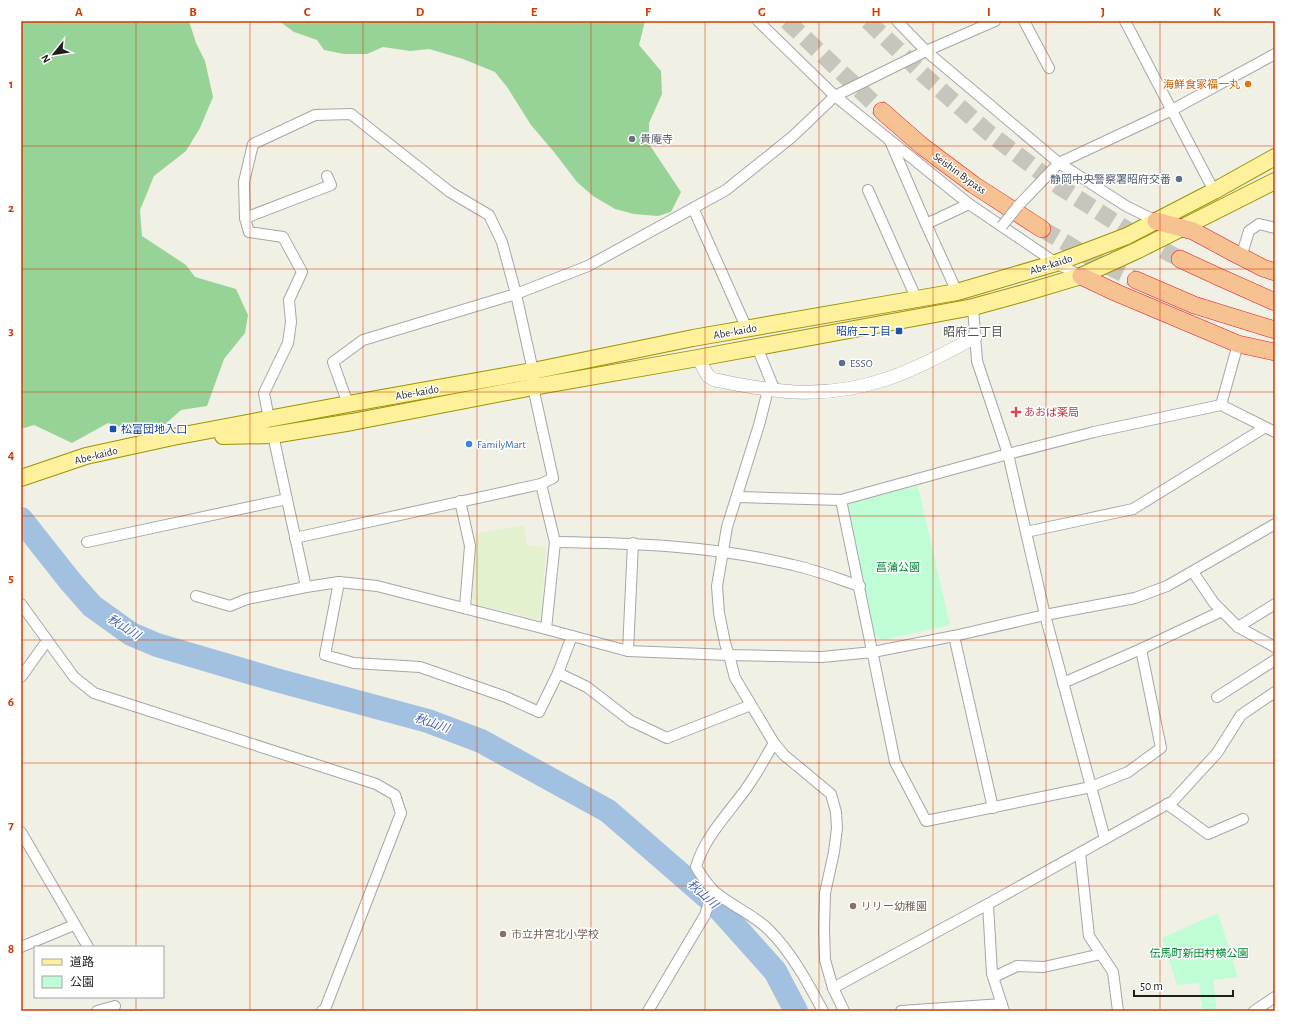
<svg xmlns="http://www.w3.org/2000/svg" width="1296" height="1032" font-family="'Alegreya Sans','Noto Sans JP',sans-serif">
  <rect width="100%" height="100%" fill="#f1f0e5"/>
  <polygon fill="#e4f1cf" points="524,525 527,545 546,547 541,616 535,619 475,604 472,599 475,534"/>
  <g fill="#97d397">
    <polygon points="21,21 189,21 196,43 205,61 213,97 200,128 186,151 154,176 140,210 142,236 186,265 195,277 236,289 248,315 245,333 224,359 207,406 181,410 162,427 134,431 108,423 72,443 34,425 21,429"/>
    <polygon points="279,21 645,21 639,45 661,71 662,94 649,123 649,144 681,192 671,212 658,216 634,214 615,209 593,196 577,182 554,152 531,125 507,87 495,72 463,59 429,49 410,51 383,47 367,54 344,54 324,50 317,40 294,32"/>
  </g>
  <g fill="#bffdd6">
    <polygon points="918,486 950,625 882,640 875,635 845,509 851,501"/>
    <polygon points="1218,913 1238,977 1213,980 1217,1011 1203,1011 1199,983 1177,985 1162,938"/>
  </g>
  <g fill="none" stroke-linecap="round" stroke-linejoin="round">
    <polyline stroke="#a2c1e1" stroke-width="24" points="21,519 70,581 92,606 131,634 157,645 276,680 428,721 481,741 608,811 715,904 775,971 796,1011"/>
    <g stroke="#c7c6bd" stroke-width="17" stroke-dasharray="17 8" stroke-linecap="butt">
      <polyline points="787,21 882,111"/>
      <polyline points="868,21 925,76 989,133 1060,187 1140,238 1180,259"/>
      <polyline points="1042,229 1093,259 1136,280"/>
    </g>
    <defs>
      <g id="minor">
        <polyline points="758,21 835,96 969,204 1056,263 1081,276"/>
        <polyline points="897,21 926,51 1059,163 1126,206 1156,221"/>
        <polyline points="1024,21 1049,68"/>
        <polyline points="1125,21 1214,191"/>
        <polyline points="890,141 926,224"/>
        <polyline points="868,190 917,300"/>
        <polyline points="1018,206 1059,163 1172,110 1275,54"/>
        <polyline points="693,208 747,329"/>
        <polyline points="245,218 331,185 327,176"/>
        <polyline points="1241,257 1249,231 1259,224 1275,228"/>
        <polyline points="957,292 926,224 969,204"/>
        <polyline points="973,307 977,361 1008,454 1045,615 1105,839"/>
        <polyline points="757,347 775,391"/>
        <polyline points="768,390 759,425 727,527 717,586 719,613 725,643 729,655 822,657 873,652 954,636 1045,615 1135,598 1167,586 1275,524"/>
        <polyline points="348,404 333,362 363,340 516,294 588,266 726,190 792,137 835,96 926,51 995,21"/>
        <polyline points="1221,405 1238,344"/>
        <polyline points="269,419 264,393 288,343 291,322 289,300 302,272 283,237 249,232 245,218 244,182 253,144 315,115 351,114 450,192 489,215 502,242 516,294 533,371 533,387 553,478 541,484"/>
        <polyline points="273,435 306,587"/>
        <polyline points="737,497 841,500"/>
        <polyline points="460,501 470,546 465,607"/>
        <polyline points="1026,532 1133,509 1264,428"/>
        <polyline points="87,542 287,499"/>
        <path d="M555,542C635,543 715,546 793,565C816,570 838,579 860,586"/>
        <polyline points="1193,572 1214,603 1238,627 1275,647"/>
        <polyline points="339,582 325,655 354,663 420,667 506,697 539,712 558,673"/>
        <polyline points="196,596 230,606 247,599 306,587 339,582 377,586 546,629 555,542 541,484 295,538"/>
        <polyline points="21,604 74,677 94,693 376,784 395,795 401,813 325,1009 322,1011"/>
        <polyline points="1238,627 1275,604"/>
        <polyline points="546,629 628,651 729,655 735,678 774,743 784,755 831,794 836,812 837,828 834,852 825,893 824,929 825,960 833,988 988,904 1173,801 1217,753 1241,715 1275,692"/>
        <polyline points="572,636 558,673 587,687 631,721 667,738 751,705"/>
        <polyline points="954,636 993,808"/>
        <polyline points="1141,649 1222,611"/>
        <polyline points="628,651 633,543"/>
        <polyline points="21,677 47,641"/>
        <polyline points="1063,683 1141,649 1161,748 1128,772 1091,787 926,821 895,762 841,500 1008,454 1094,432 1221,405 1275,432"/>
        <polyline points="1217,697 1275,660"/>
        <path d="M774,743C766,756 759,770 750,783C732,810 705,835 696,867C701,875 707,884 714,891C731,906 753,914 769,930C792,953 808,983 823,1011"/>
        <polyline points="1167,804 1208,834 1243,819"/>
        <polyline points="21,832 88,947"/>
        <polyline points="1080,853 1089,936 1113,972 1118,1011"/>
        <polyline points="988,904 992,974 1004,1011"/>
        <polyline points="21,947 74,925"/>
        <polyline points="994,977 1017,966 1044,967 1101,954"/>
        <polyline points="833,988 844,1011"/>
        <polyline points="97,1011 115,1006"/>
        <polyline points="648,1011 705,915 713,890"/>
        <polyline points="901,1011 1002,1004"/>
        <polyline points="1254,1011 1275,997"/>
      </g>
      <path id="tertiary" d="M698,358L708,376L715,380C742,385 769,391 796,392C866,395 916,370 975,337"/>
      <g id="primary">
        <polyline points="223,436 273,435 352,422 533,387 698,358 973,307 1024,293 1081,276 1138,250 1275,181"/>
        <polyline points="21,478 86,456 173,437 348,404 533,371 693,338 957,292 1056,263 1127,236 1214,191 1275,157"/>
      </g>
      <g id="trunk">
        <polyline points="882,111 922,146 974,185 1042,229"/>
        <polyline points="1156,221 1193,231 1232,252 1263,268 1275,272"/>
        <polyline points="1180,259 1219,277 1275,302"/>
        <polyline points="1081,276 1117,293 1238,344 1275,352"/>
        <polyline points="1136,280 1194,305 1275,330"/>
      </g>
    </defs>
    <use href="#minor" stroke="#a6a6a6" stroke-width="12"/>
    <use href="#tertiary" stroke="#a6a6a6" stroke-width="14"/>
    <use href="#primary" stroke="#9b9400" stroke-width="18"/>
    <use href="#trunk" stroke="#e71925" stroke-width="18"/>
    <use href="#minor" stroke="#fff" stroke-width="10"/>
    <use href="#tertiary" stroke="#fff" stroke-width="13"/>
    <use href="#primary" stroke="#fff19c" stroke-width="16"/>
    <use href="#trunk" stroke="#f6c292" stroke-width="17"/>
    <defs>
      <polyline id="minor-bridge" points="1002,226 1018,206"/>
    </defs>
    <use href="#minor-bridge" stroke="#a6a6a6" stroke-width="12" stroke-linecap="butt"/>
    <use href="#minor-bridge" stroke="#fff" stroke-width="10"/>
  </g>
  <path fill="none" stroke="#cf3b00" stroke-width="1" stroke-opacity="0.55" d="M136,21V947M250,21V1011M363,21V1011M477,21V1011M591,21V1011M705,21V1011M819,21V1011M933,21V1011M1046,21V1011M1160,21V1011M21,146H1275M21,269H1275M21,392H1275M21,516H1275M21,640H1275M21,763H1275M21,886H1275M136,997V1011"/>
  <circle fill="#e8710a" stroke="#fff" stroke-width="1.5" cx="1248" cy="84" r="4"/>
  <circle fill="#6b7280" stroke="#fff" stroke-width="1.5" cx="632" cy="139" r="4"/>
  <g fill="#5c6f8a" stroke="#fff" stroke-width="1.5">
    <circle cx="1179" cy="179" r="4"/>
    <circle cx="842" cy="363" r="4"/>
  </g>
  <g fill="#1a4fb4" stroke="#fff" stroke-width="1.5">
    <rect x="895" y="327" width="8" height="8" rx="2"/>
    <rect x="109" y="425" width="8" height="8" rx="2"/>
  </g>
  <path fill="#e0444e" stroke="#fff" stroke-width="1.5" d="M1014 406h4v4h4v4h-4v4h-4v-4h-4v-4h4z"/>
  <circle fill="#3f7fe0" stroke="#fff" stroke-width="1.5" cx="469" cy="444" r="4"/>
  <g fill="#8d6e63" stroke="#fff" stroke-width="1.5">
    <circle cx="853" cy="906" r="4"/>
    <circle cx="503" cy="934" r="4"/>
  </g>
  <g text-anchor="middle" stroke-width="3" stroke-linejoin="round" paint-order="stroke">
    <g font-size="11" fill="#c56008" stroke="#fff" text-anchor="end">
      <text x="1240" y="88">海鮮食家福一丸</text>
    </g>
    <g font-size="11" fill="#5b616d" stroke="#fff" text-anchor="start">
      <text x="640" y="143">貴庵寺</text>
    </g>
    <g font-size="11" fill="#1f1f1f" stroke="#fff">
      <text transform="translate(960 173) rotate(36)" y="4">Seishin Bypass</text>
      <text transform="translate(1051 264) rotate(-18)" y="4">Abe-kaido</text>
      <text transform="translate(735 331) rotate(-10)" y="4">Abe-kaido</text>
      <text transform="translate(417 392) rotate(-10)" y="4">Abe-kaido</text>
      <text transform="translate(96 455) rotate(-14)" y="4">Abe-kaido</text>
    </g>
    <g font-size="11" fill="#4e5e75" stroke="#fff" text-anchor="end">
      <text x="1171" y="183">静岡中央警察署昭府交番</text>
      <text x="850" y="367" text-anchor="start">ESSO</text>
    </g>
    <g font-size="11" fill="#164399" stroke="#fff" text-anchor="end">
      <text x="891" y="335">昭府二丁目</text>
      <text x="121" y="433" text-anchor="start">松富団地入口</text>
    </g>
    <g font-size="11" fill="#be3a42" stroke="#fff" text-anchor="start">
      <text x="1024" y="416">あおば薬局</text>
    </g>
    <g font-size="11" fill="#366cbe" stroke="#fff" text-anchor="start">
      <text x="477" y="448">FamilyMart</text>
    </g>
    <g font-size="11" fill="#048734" stroke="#fff">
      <text x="898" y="571">菖蒲公園</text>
      <text x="1199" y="957">伝馬町新田村横公園</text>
    </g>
    <g font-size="11" fill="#785e54" stroke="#fff" text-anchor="start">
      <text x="861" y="910">リリー幼稚園</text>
      <text x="511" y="938">市立井宮北小学校</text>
    </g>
    <g font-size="12" fill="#525252" stroke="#fff">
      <text x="973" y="336">昭府二丁目</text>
    </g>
    <g font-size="12" font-style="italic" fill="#445db6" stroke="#fff">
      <text transform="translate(124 627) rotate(32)" y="4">秋山川</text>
      <text transform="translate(432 723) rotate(19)" y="4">秋山川</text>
      <text transform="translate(703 894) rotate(42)" y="4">秋山川</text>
    </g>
  </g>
  <rect width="1296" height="1032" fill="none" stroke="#ffffff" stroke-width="44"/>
  <rect x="34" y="946" width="130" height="52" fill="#ffffff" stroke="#a5a5a5"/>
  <rect x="42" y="959" width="20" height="6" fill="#fff19c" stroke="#a5a5a5"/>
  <text x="70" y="966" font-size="12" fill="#1f1f1f">道路</text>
  <rect x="42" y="976" width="20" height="12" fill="#bffdd6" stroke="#a5a5a5"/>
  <text x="70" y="986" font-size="12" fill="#1f1f1f">公園</text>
  <g transform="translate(54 54) rotate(240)" stroke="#ffffff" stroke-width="3" paint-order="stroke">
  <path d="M0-3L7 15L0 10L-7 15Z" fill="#1f1f1f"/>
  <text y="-6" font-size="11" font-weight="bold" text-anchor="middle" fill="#1f1f1f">N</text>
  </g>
  <path d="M1134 990v6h99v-6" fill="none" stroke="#1f1f1f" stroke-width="2"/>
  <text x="1140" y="990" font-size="12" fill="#1f1f1f" stroke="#ffffff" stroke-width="3" paint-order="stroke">50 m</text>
  <rect x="22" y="22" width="1252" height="988" fill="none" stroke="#cf3b00" stroke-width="1.5"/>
  <g font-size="13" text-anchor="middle" font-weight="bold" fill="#cf3b00">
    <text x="79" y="16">A</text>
    <text x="193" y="16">B</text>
    <text x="307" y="16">C</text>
    <text x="420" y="16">D</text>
    <text x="534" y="16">E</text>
    <text x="648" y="16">F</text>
    <text x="762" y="16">G</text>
    <text x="876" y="16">H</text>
    <text x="989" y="16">I</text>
    <text x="1103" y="16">J</text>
    <text x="1217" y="16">K</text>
    <text x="11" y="88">1</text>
    <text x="11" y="212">2</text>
    <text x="11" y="335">3</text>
    <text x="11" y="459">4</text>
    <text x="11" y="582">5</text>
    <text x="11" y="706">6</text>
    <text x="11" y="829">7</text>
    <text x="11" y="953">8</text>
  </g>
</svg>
